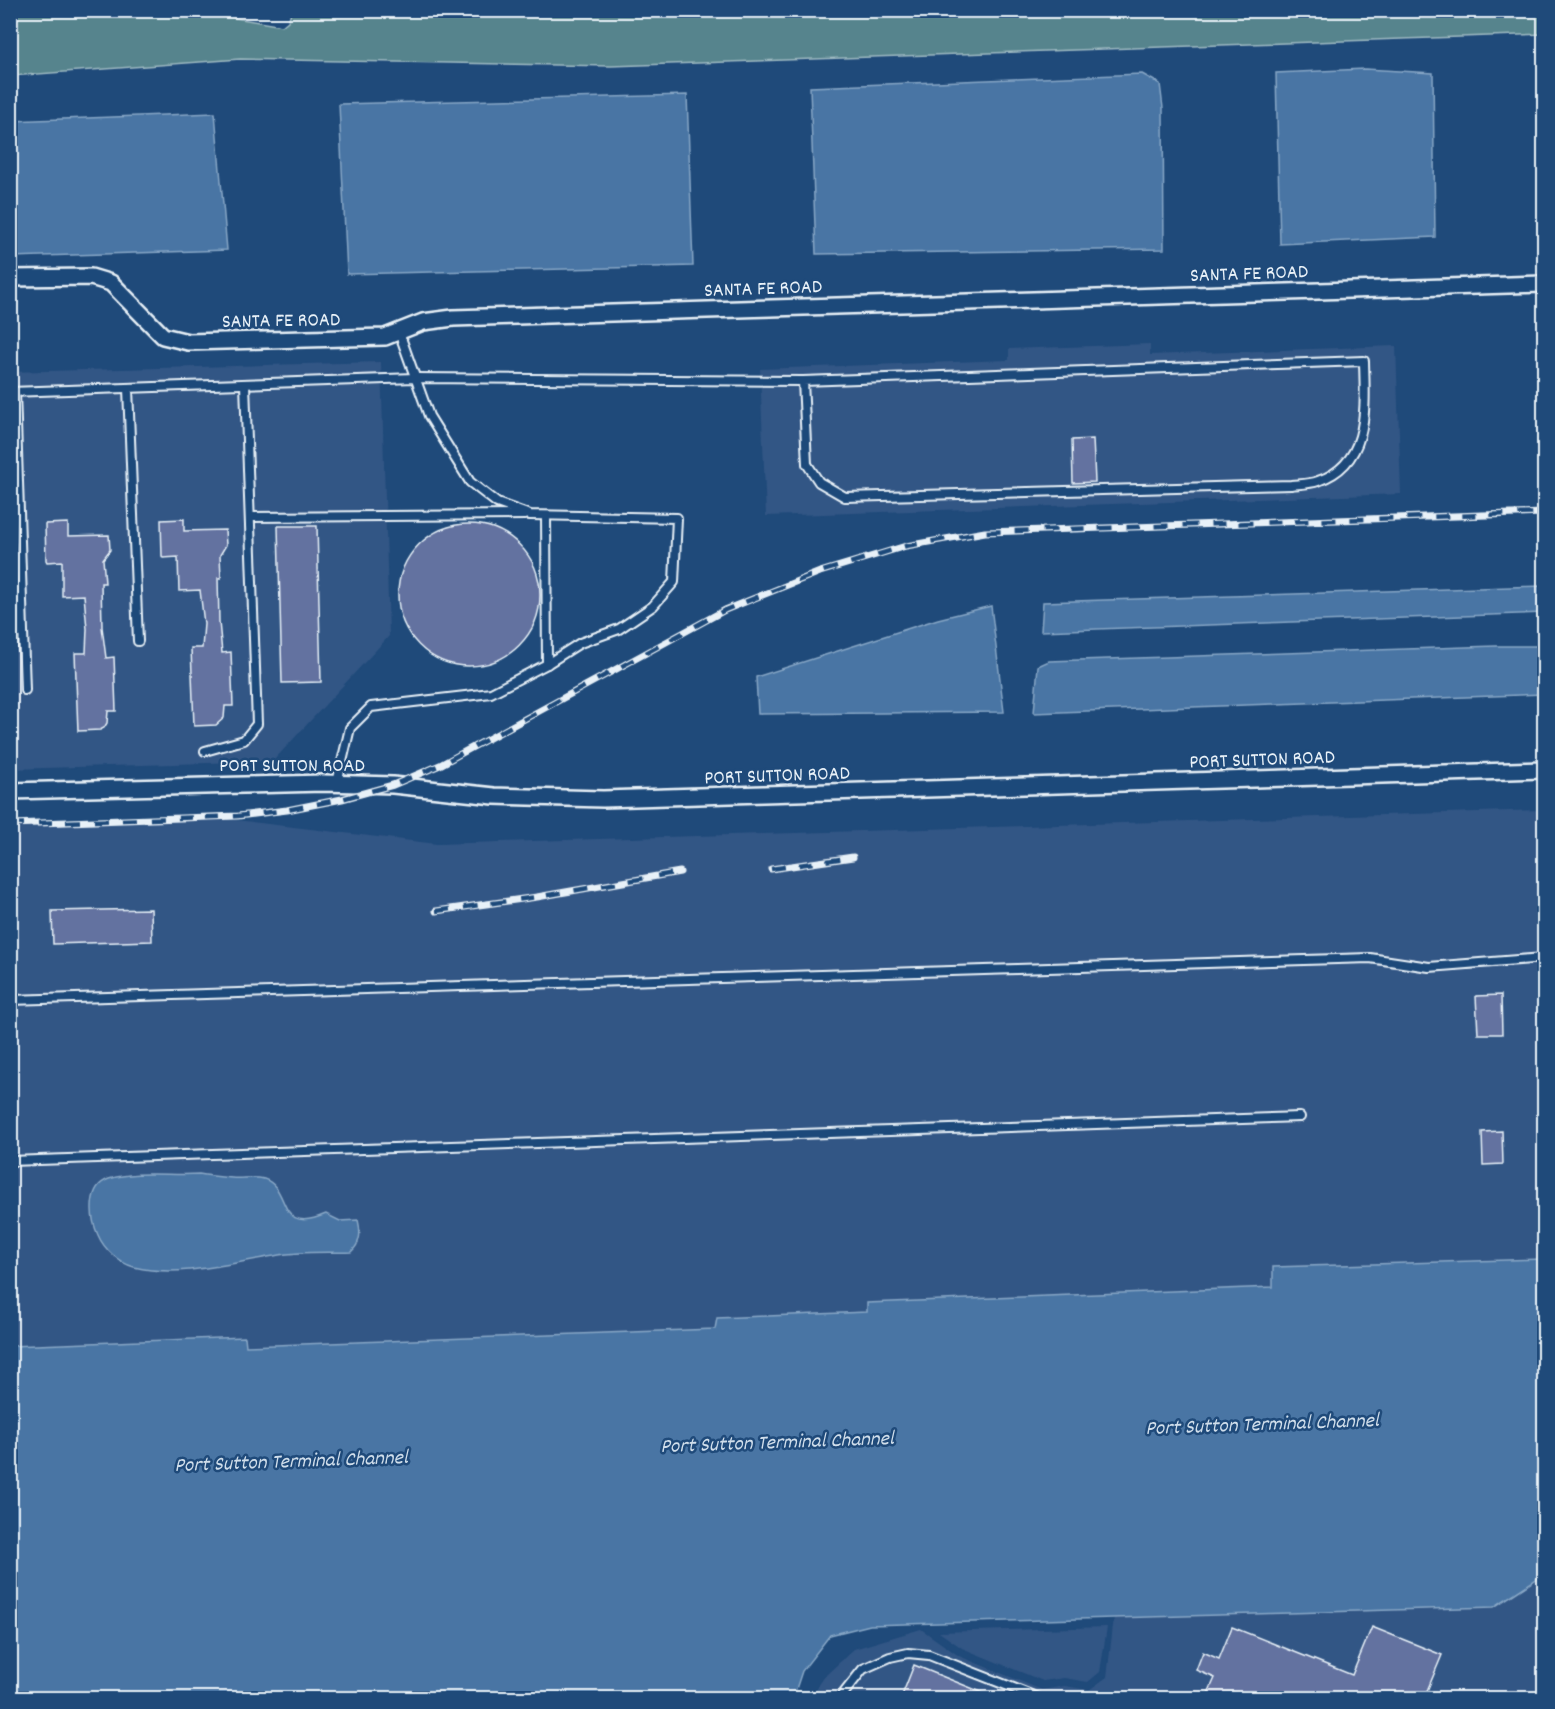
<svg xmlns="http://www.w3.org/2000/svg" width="1555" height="1709" font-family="Dekko,sans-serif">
  <rect width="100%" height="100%" fill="#1f4a7a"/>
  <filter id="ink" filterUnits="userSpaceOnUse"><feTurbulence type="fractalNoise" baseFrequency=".0167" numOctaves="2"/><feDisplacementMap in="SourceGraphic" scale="12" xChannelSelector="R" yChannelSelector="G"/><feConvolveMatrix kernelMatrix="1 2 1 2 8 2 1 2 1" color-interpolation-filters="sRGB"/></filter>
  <g filter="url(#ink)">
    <g fill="#335685">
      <polygon points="1150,344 1150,355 1396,346 1401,494 766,516 760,369 1009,360 1009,349"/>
      <polygon points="381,362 389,636 273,761 11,769 10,372"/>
      <polygon points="1544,810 1544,1259 1273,1267 1273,1287 867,1303 867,1312 717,1318 715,1329 245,1346 245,1337 11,1346 10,822 210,817 437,844"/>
      <polygon points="1544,1574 1544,1698 810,1698 825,1676 854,1649 921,1629 959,1656 1042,1690 1065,1686 1089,1690 1107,1677 1114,1617 1494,1607"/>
      <polygon points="1107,1627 1100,1672 1088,1682 1064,1678 1043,1681 962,1648 939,1632"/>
    </g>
    <polygon fill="#56848d" stroke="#9fbac2" stroke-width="1.5" points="11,10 195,11 282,26 288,21 292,10 1544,10 1544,34 611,66 240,59 11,76"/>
    <g fill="#4875a4" stroke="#88a7c6" stroke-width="1.5">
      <polygon points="1365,69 1433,73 1435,237 1280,244 1276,73"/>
      <polygon points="1142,74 1160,84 1163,108 1164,249 816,254 810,87"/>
      <polygon points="687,95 693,266 347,274 339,104"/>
      <polygon points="215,113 227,250 11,257 11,121"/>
      <polygon points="1544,586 1544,613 1041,631 1043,602"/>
      <polygon points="991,606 1004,712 758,714 756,677 938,619"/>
      <polygon points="1496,646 1542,646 1544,649 1544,694 1034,713 1038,666 1049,661"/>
      <path d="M199,1174C210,1176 221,1177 232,1178C242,1179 254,1176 264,1179C292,1188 275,1236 326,1214L340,1221L358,1220C361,1232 361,1243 351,1252C325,1253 300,1251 274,1256C230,1263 179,1278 134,1267C119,1263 104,1249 98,1235C90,1218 87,1186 109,1179C137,1170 170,1176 199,1174Z"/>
      <polygon points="1544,1259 1544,1574 1494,1607 870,1625 830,1635 802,1671 793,1698 11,1698 11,1346 245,1337 246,1346 715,1329 717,1318 867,1312 867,1303 1273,1287 1273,1267"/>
    </g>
    <g fill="#6372a0" stroke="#e8f1f8" stroke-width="1.5">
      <polygon points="1093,439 1095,482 1073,483 1072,440"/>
      <polygon points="184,519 184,531 225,530 226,545 220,555 221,578 218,578 219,622 222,653 231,652 233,706 225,706 224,718 216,725 194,726 191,648 202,648 204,624 200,590 179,591 178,557 163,558 162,556 161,520"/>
      <polygon points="68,523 68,536 109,535 110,550 103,559 105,583 101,583 102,627 106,658 114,657 116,711 108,711 107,723 104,728 100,730 78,731 75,653 86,653 87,629 84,595 62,596 62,561 47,562 46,560 45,524"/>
      <circle cx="469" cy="595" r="71"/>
      <polygon points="278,526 317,526 321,682 282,683"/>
      <polygon points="151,909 152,941 53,944 52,911"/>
      <polygon points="1501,995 1502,1034 1478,1034 1476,996"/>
      <polygon points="1502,1131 1503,1164 1483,1165 1482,1132"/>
      <polygon points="1232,1627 1352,1675 1372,1627 1442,1655 1424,1698 1206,1698 1215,1678 1196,1670 1203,1652 1219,1659"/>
      <polygon points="914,1665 996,1698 901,1698"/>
    </g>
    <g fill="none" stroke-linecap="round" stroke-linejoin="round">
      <defs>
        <g id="service">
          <polyline points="128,388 138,641"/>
          <path d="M10,392L415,378L803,381L1364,361C1365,406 1371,463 1318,481C1310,484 1300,484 1291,485L845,497L819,482L807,464L803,381"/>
          <polyline points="15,392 25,690"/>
          <polyline points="546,516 547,664"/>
          <polyline points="250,517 525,515"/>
          <polyline points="205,751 244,740 257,724 245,384"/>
          <polyline points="337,783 350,728 371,707 491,693 547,664 580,643 619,629 653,606 674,582 677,518 530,515 497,503 470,482 429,416 399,332"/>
          <polyline points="10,1000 1370,958 1429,967 1544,958"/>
          <polyline points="10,1161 1300,1117"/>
          <polyline points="840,1698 863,1669 890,1657 908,1653 929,1655 1039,1698"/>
        </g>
        <g id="minor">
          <polyline points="10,278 91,277 111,283 163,336 188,342 385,337 423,322 453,318 1544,284"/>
          <polyline points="10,791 323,783 393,785 494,796 603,799 1544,770"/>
        </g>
      </defs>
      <use href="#service" stroke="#e8f1f8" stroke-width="12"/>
      <use href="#minor" stroke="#e8f1f8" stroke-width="20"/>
      <use href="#service" stroke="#1f4a7a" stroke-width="8"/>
      <use href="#minor" stroke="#1f4a7a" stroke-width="15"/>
      <defs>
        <g id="rail">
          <polyline points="10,824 238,816 287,810 342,799 393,785 440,765 725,610 820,572 906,546 985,532 1544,513"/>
          <polyline points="771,869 853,857"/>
          <polyline points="436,911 537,897 680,872"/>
        </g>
      </defs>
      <use href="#rail" stroke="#e8f1f8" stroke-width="7"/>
      <use href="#rail" stroke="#1f4a7a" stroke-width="4.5" stroke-dasharray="14" stroke-linecap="butt"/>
    </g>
  </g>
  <g text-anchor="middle" stroke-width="5" stroke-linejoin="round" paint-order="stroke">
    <g font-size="20" fill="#e8f1f8" stroke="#1f4a7a">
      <text transform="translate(1249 272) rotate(-2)" y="7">SANTA FE ROAD</text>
      <text transform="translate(763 287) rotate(-2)" y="7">SANTA FE ROAD</text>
      <text transform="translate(281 319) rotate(-1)" y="7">SANTA FE ROAD</text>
      <text transform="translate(1262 758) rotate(-2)" y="7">PORT SUTTON ROAD</text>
      <text x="292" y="771">PORT SUTTON ROAD</text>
      <text transform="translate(777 774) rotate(-2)" y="7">PORT SUTTON ROAD</text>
    </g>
    <g font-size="21" font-style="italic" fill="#d0deeb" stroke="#1f4a7a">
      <text transform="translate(1262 1423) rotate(-2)" y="7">Port Sutton Terminal Channel</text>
      <text transform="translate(777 1441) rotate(-2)" y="7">Port Sutton Terminal Channel</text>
      <text transform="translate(291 1460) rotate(-2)" y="7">Port Sutton Terminal Channel</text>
    </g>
  </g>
  <rect width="1555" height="1709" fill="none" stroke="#1f4a7a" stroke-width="36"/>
  <rect x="18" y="18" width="1519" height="1673" fill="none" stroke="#e8f1f8" stroke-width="2" filter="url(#ink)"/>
</svg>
